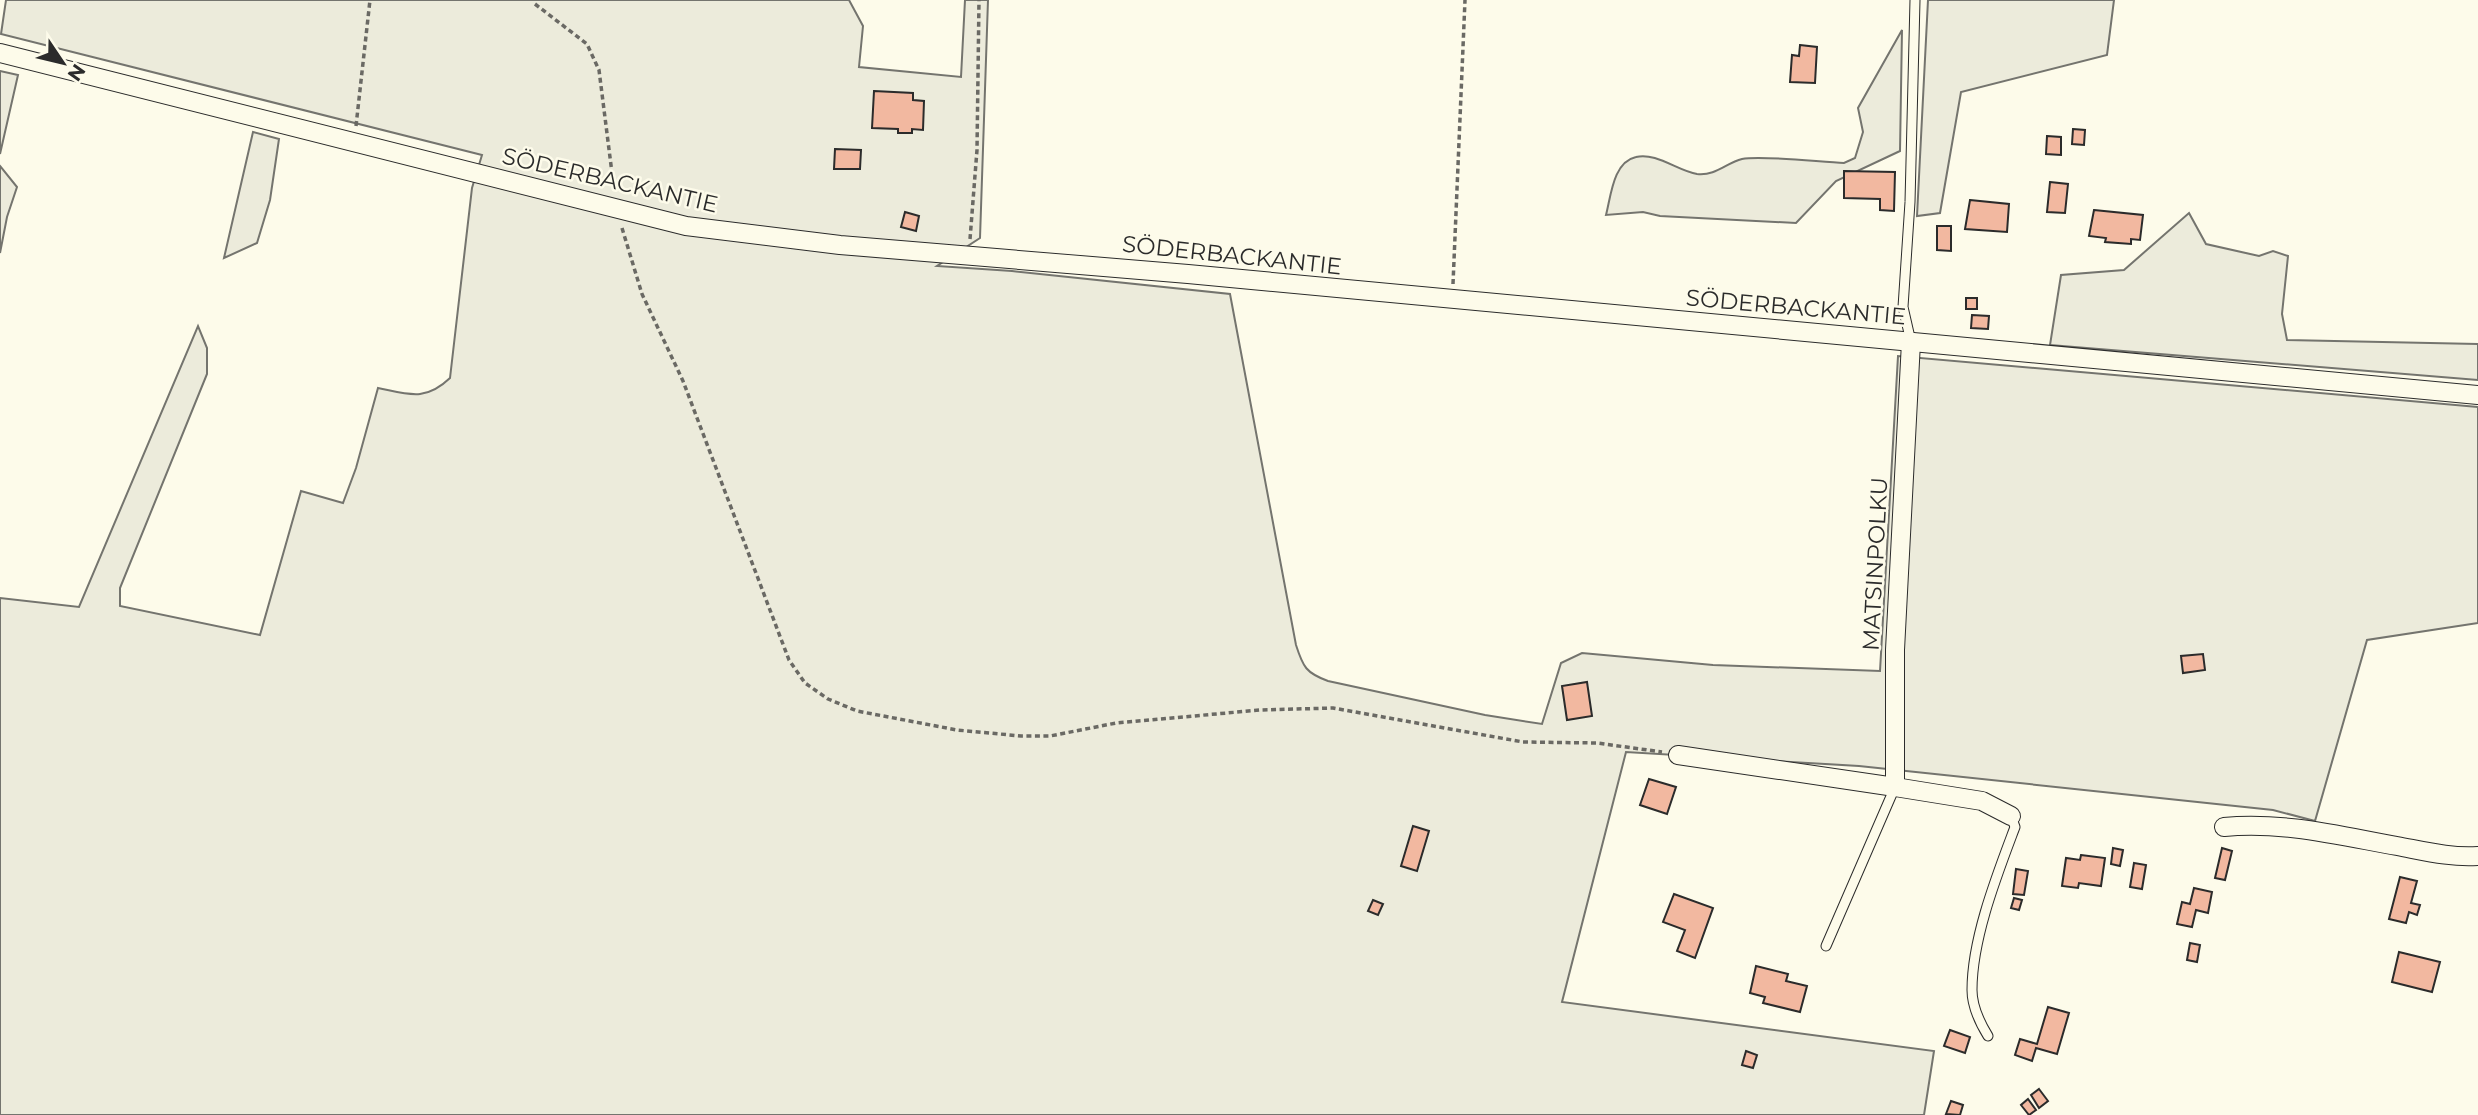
<svg xmlns="http://www.w3.org/2000/svg" width="2478" height="1115" font-family="Montserrat,sans-serif">
  <rect width="100%" height="100%" fill="#fdfbea"/>
  <g fill="#ecebdb" stroke="#74746e" stroke-width="2">
    <path d="M6,0H849L863,26L859,67L961,77L965,0H988L980,238L937,266L1012,271L1230,294L1296,645C1303,667 1306,673 1328,681L1485,715L1542,724L1561,663L1582,653L1713,665L1880,671L1898,356L2478,407V623L2367,640L2315,821L2273,810L1859,766L1626,752L1562,1002L1934,1051L1924,1115H0V598L79,607L198,326L207,348V374L120,588V606L260,635L301,491L343,503L356,468L378,388C408,394 425,402 450,378L472,188L482,155L1,34Z"/>
    <polygon points="1928,0 2114,0 2107,55 1961,92 1940,213 1917,216"/>
    <path d="M1902,30L1900,151L1836,181L1796,223L1660,216L1643,212L1606,215C1611,196 1613,162 1636,157C1656,152 1678,171 1697,174C1716,176 1726,163 1742,159C1761,155 1820,162 1844,163L1855,158L1863,132L1858,108Z"/>
    <polygon points="0,71 18,75 0,154"/>
    <polygon points="253,132 279,139 270,200 257,243 224,258"/>
    <polygon points="0,166 17,187 7,217 0,253"/>
    <polygon points="2189,213 2206,244 2259,256 2273,251 2288,256 2282,314 2287,340 2478,344 2478,380 2050,345 2061,275 2124,270"/>
  </g>
  <g fill="#f2b8a0" stroke="#2b2b2b" stroke-width="2">
    <polygon points="1800,45 1817,47 1815,83 1790,82 1792,55 1799,56"/>
    <polygon points="874,91 913,93 913,100 924,101 923,130 912,129 912,133 898,133 898,129 872,128"/>
    <polygon points="2073,129 2085,130 2084,145 2072,144"/>
    <polygon points="2047,136 2061,137 2061,155 2046,154"/>
    <polygon points="835,149 861,150 860,169 834,169"/>
    <polygon points="1844,171 1895,172 1894,211 1880,210 1880,199 1844,198"/>
    <polygon points="2050,182 2068,184 2065,213 2047,212"/>
    <polygon points="1970,200 2009,204 2007,232 1965,229"/>
    <polygon points="2094,210 2143,215 2140,240 2131,239 2131,244 2105,242 2106,238 2089,236"/>
    <polygon points="905,212 919,216 916,231 901,227"/>
    <polygon points="1937,226 1951,226 1951,251 1937,250"/>
    <rect x="1966" y="298" width="11" height="11"/>
    <polygon points="1972,315 1989,316 1988,329 1971,328"/>
    <polygon points="2203,654 2205,670 2183,673 2181,656"/>
    <polygon points="1587,682 1592,716 1567,720 1562,686"/>
    <polygon points="1649,779 1676,787 1667,814 1640,805"/>
    <polygon points="1413,826 1429,831 1417,871 1401,866"/>
    <polygon points="2113,848 2123,850 2120,866 2111,864"/>
    <polygon points="2222,848 2232,851 2225,880 2215,878"/>
    <polygon points="2081,855 2105,858 2101,886 2079,883 2078,888 2062,886 2066,858 2080,860"/>
    <polygon points="2134,863 2146,865 2142,889 2130,887"/>
    <polygon points="2016,869 2028,871 2024,895 2013,894"/>
    <polygon points="2400,877 2417,881 2411,903 2420,905 2417,915 2409,912 2406,923 2389,919"/>
    <polygon points="2194,888 2212,892 2208,913 2196,910 2192,927 2177,924 2182,902 2190,904"/>
    <polygon points="1674,894 1713,908 1695,958 1677,951 1685,930 1663,922"/>
    <polygon points="2014,898 2022,900 2019,910 2011,908"/>
    <polygon points="1373,900 1383,904 1378,915 1368,911"/>
    <polygon points="2190,943 2200,945 2197,962 2187,960"/>
    <polygon points="2399,952 2440,962 2432,992 2392,982"/>
    <polygon points="1756,966 1788,974 1786,981 1807,986 1800,1012 1763,1003 1765,997 1750,993"/>
    <polygon points="2048,1007 2069,1013 2057,1054 2036,1048 2032,1061 2015,1055 2020,1039 2037,1044"/>
    <polygon points="1950,1030 1970,1037 1965,1053 1944,1046"/>
    <polygon points="1746,1051 1757,1055 1753,1068 1742,1065"/>
    <polygon points="2039,1089 2048,1101 2039,1108 2031,1095"/>
    <polygon points="2028,1099 2036,1110 2029,1115 2021,1105"/>
    <polygon points="1951,1101 1963,1105 1960,1115 1946,1114"/>
  </g>
  <g fill="none" stroke-linecap="round" stroke-linejoin="round">
    <defs>
      <g id="lane">
        <polyline points="1911,342 1903,307 1910,202 1915,0"/>
        <polyline points="1826,946 1895,787"/>
        <path d="M1988,1036C1980,1023 1972,1005 1972,990C1972,938 1997,875 2015,827L2011,816"/>
      </g>
      <g id="street">
        <polyline points="0,53 686,226 840,245 1188,274 2478,395"/>
        <polyline points="1678,755 1895,787 1895,650 1911,342"/>
        <polyline points="1895,787 1982,801 2011,816"/>
        <path d="M2224,827C2281,821 2341,836 2397,846C2424,851 2451,858 2478,856"/>
      </g>
    </defs>
    <use href="#lane" stroke="#2b2b2b" stroke-width="11"/>
    <use href="#street" stroke="#2b2b2b" stroke-width="20"/>
    <g stroke="#6a6964" stroke-width="3.5" stroke-dasharray="5 3.5" stroke-linecap="butt">
      <polyline points="535,4 587,44 599,70 614,189"/>
      <polyline points="356,126 370,0"/>
      <polyline points="622,228 642,294 683,381 789,660 805,683 828,699 857,711 957,730 1021,736 1050,736 1116,723 1260,710 1333,708 1523,742 1597,743 1662,752"/>
      <polyline points="970,239 977,150 979,0"/>
      <polyline points="1453,284 1465,0"/>
    </g>
    <use href="#lane" stroke="#fdfbea" stroke-width="9"/>
    <use href="#street" stroke="#fdfbea" stroke-width="18"/>
  </g>
  <g text-anchor="middle" stroke-width="5" stroke-linejoin="round" paint-order="stroke">
    <g font-size="23" fill="#2b2b2b" stroke="#fdfbea">
      <text transform="translate(610 180) rotate(13)" y="8">SÖDERBACKANTIE</text>
      <text transform="translate(1232 255) rotate(6)" y="8">SÖDERBACKANTIE</text>
      <text transform="translate(1796 307) rotate(5)" y="8">SÖDERBACKANTIE</text>
      <text transform="translate(1875 564) rotate(-87)" y="8">MATSINPOLKU</text>
    </g>
  </g>
  <g transform="translate(63 63) rotate(125)" stroke="#fdfbea" stroke-width="5" paint-order="stroke">
  <path d="M0-5L12 26L0 18L-12 26Z" fill="#2b2b2b"/>
  <text y="-10" font-size="19" font-weight="bold" text-anchor="middle" fill="#2b2b2b">N</text>
  </g>
</svg>
